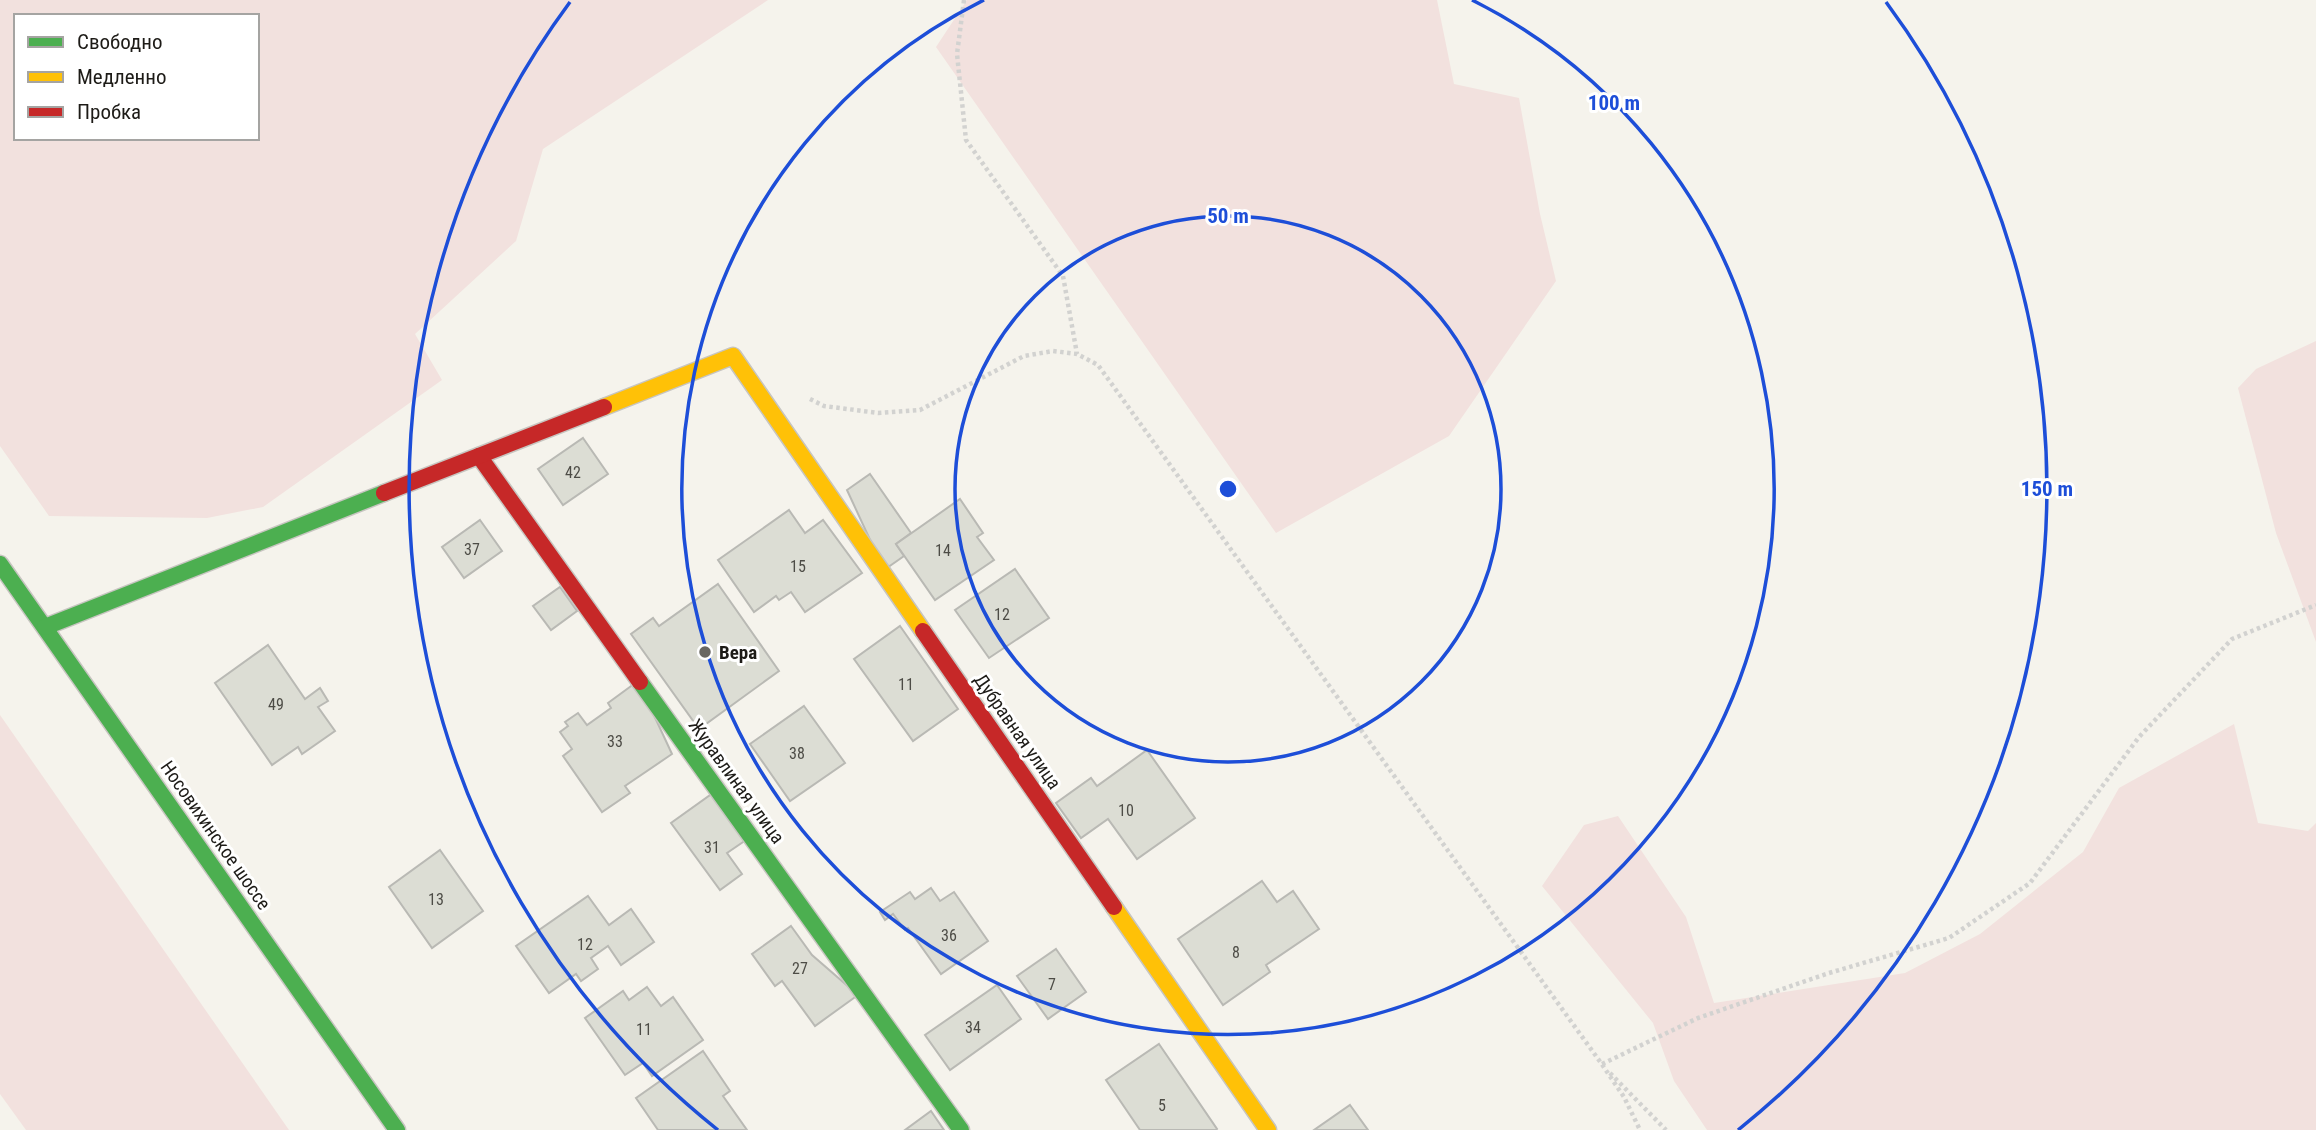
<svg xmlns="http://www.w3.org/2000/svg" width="2316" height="1130" font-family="'Roboto Condensed',sans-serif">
  <rect width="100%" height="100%" fill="#f5f3ec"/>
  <g fill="#f2e1de" fill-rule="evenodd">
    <path d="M0,0H768L543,149L516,241L415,334L442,380L263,507L207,518L49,516L0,446ZM16,16H257V138H16Z"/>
    <polygon points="967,0 1437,0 1454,84 1519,98 1540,214 1556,281 1449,436 1276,533 936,47"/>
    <polygon points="2316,341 2316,642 2276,533 2238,388 2256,369"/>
    <polygon points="0,715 289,1130 26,1130 0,1094"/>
    <polygon points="2234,724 2258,823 2308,831 2316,823 2316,1130 1707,1130 1674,1081 1653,1023 1542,886 1584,825 1618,816 1686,917 1714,1003 1905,973 1980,934 2083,852 2119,788"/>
  </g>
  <g fill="#dcddd4" stroke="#b9b9b4" stroke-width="2">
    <polygon points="583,438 608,474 563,505 538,469"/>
    <polygon points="870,474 911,533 896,544 904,556 884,570 847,490"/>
    <polygon points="960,499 983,533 977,537 994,560 935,600 896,544"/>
    <polygon points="789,510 805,533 823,520 862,573 805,612 791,592 779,600 776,596 754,612 718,560"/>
    <polygon points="480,520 502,551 464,578 442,547"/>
    <polygon points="1015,569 1049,618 989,658 955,610"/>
    <polygon points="718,584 779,671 699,729 631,634 653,618 659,626"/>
    <polygon points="560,587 577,611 551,630 533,606"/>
    <polygon points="900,626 958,709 913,741 854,659"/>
    <polygon points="268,645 305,699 320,688 328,701 318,707 335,731 302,754 298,747 272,765 215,683"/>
    <polygon points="638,681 672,754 625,786 630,793 602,812 563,756 572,749 560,732 568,726 565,722 578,713 587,725 611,708 608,703"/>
    <polygon points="804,706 845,763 790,801 750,744"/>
    <polygon points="1147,750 1195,818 1137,859 1108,819 1081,838 1056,803 1091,778 1097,786"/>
    <polygon points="713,793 746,840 727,853 742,874 720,890 671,823"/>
    <polygon points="440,850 483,911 432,948 389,887"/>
    <polygon points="1262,881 1277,902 1293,891 1319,929 1266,965 1270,972 1223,1005 1178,939"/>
    <polygon points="931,888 940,901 954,892 988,941 941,974 908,928 905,930 893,914 885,920 880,912 910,892 915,899"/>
    <polygon points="588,896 609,925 631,909 654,942 621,965 608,946 591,958 598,969 581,981 576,974 549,993 516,946"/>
    <polygon points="791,926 812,955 858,995 815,1026 782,981 775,986 752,954"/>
    <polygon points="1056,949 1086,992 1048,1019 1017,976"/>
    <polygon points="997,985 1021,1019 950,1070 925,1035"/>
    <polygon points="647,987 661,1006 673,997 703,1040 652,1076 643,1063 625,1075 585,1018 623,991 629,1000"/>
    <polygon points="1159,1044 1217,1129 1216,1130 1140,1130 1106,1080"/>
    <polygon points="703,1051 730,1091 723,1096 747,1130 658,1130 636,1098"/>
    <polygon points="1350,1105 1368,1130 1314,1130"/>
    <polygon points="931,1111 944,1130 905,1130"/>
  </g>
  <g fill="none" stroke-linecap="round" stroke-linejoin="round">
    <defs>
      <g id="fast">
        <polyline points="0,564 397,1130"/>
        <polyline points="45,627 384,493"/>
        <polyline points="640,682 961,1130"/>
      </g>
      <g id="slow">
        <polyline points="604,407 733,356 923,631"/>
        <polyline points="1114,907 1268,1130"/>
      </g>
      <g id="jam">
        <polyline points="479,456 640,682"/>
        <polyline points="384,493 604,407"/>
        <polyline points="923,631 1114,907"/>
      </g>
    </defs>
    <use href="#fast" stroke="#c7c5c0" stroke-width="19"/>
    <use href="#slow" stroke="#c7c5c0" stroke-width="19"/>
    <use href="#jam" stroke="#c7c5c0" stroke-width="19"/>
    <g stroke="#d2d2d0" stroke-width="4.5" stroke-dasharray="3.5 3.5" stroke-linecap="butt">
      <polyline points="964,0 957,54 966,140 1063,276 1077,354"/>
      <polyline points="810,399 824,406 878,413 920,410 1024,356 1053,351 1077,354 1098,365 1601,1063 1624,1097 1640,1130"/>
      <polyline points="1602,1064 1698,1018 1829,973 1949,938 2030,883 2139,737 2232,639 2316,605"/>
      <polyline points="1610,1073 1666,1130"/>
    </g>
    <use href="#fast" stroke="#4caf50" stroke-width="16"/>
    <use href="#slow" stroke="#ffc107" stroke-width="16"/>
    <use href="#jam" stroke="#c62828" stroke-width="16"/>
  </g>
  <g fill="none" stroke="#1d4ed8" stroke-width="3.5">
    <circle cx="1228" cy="489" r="273"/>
    <path d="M1472 0A546 546 0 1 1 984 0"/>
    <path d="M718 1130A819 819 0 0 1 570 2M1886 2A819 819 0 0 1 1738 1130"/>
  </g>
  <circle fill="#696762" stroke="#fff" stroke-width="2.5" cx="705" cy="652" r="7"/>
  <g text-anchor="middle" stroke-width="6" stroke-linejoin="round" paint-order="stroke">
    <g font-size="16" fill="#4d4c46">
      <text x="573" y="478">42</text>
      <text x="472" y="555">37</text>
      <text x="943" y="556">14</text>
      <text x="798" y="572">15</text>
      <text x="1002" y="620">12</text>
      <text x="906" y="690">11</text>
      <text x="276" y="710">49</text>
      <text x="615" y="747">33</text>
      <text x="797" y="759">38</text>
      <text x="1126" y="816">10</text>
      <text x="712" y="853">31</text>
      <text x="436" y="905">13</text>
      <text x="949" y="941">36</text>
      <text x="585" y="950">12</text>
      <text x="1236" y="958">8</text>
      <text x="800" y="974">27</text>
      <text x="1052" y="990">7</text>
      <text x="973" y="1033">34</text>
      <text x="644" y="1035">11</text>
      <text x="1162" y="1111">5</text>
    </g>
    <g font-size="19" font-weight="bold" fill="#1d1b17" stroke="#fff" text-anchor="start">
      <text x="719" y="659">Вера</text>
    </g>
    <g font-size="19" fill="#1d1b17" stroke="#fff">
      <text transform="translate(1018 731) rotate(55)" y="7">Дубравная улица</text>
      <text transform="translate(737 781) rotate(54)" y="7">Журавлиная улица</text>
      <text transform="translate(216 835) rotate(55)" y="7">Носовихинское шоссе</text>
    </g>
  </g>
  <circle cx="1228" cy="489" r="10" fill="#1d4ed8" stroke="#fff" stroke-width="3.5"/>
  <g font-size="21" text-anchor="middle" font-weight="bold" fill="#1d4ed8" stroke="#fff" stroke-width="6" stroke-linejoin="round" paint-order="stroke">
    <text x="1614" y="110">100 m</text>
    <text x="1228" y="223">50 m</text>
    <text x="2047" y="496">150 m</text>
  </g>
  <rect x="14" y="14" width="245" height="126" fill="#ffffff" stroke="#a5a4a2" stroke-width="2"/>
  <rect x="28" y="37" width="35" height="10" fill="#4caf50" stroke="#a5a4a2" stroke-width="2"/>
  <text x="77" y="49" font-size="21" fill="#1d1b17">Свободно</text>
  <rect x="28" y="72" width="35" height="10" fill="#ffc107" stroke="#a5a4a2" stroke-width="2"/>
  <text x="77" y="84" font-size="21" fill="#1d1b17">Медленно</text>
  <rect x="28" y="107" width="35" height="10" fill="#c62828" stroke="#a5a4a2" stroke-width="2"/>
  <text x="77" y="119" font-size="21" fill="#1d1b17">Пробка</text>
</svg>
